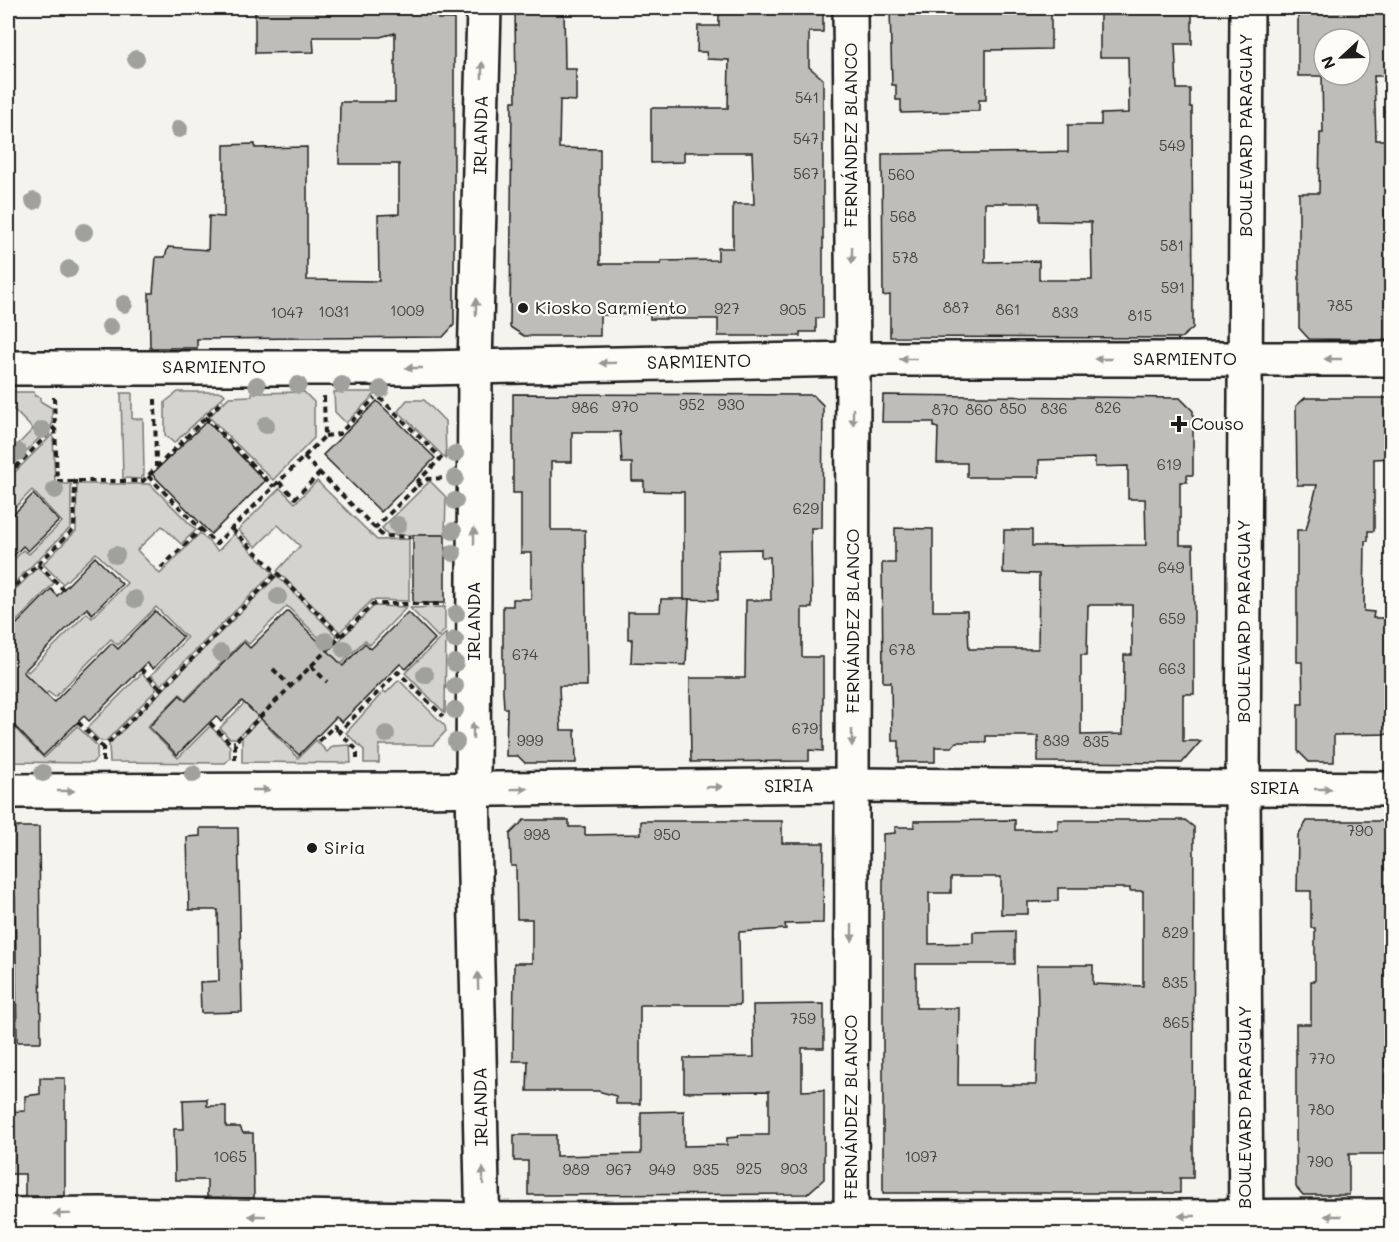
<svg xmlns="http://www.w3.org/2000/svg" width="1399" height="1242" font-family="Mali,sans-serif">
  <rect width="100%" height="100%" fill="#f4f3ee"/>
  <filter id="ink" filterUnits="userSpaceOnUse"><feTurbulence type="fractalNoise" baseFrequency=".0167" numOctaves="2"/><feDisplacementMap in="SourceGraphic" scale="12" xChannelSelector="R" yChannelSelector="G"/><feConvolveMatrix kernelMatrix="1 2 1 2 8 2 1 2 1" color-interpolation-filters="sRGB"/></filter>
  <g filter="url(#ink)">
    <g fill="#d4d3cf" stroke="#787876" stroke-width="1.5">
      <polygon points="10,392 34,392 35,396 40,397 40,401 52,408 52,425 8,470 8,455 33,429 9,405"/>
      <polygon points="178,392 222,392 225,395 174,443 165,435 165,402"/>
      <polygon points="304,392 314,402 314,438 273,480 209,417 229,397 252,396 252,393"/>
      <polygon points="334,392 377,392 346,423 335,412"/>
      <polygon points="121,393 132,393 132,419 143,419 144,475 140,479 123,478"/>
      <polygon points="407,400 424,400 445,421 446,459 398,411"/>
      <polygon points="53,434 55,484 71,484 71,527 8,589 8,566 23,550 29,554 62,522 32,490 8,515 8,479"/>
      <polygon points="317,481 377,540 409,539 409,601 372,600 340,632 277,571 300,546 278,525 256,547 238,530 280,488 295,503"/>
      <polygon points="430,481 446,497 445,535 388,535 382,528"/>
      <polygon points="77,484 150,484 196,530 181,544 162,526 137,550 160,574 200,533 218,551 234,534 273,573 161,685 151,675 187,638 156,607 118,645 111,639 55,697 48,692 14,727 44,758 77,726 97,746 97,758 92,763 8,762 8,684 23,667 28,672 87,613 92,618 127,583 96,553 63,584 43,564 76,531"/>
      <polygon points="38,567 54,583 11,627 8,624 8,597"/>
      <polygon points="277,576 337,636 290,683 283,675 319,638 287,606 249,644 244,640 186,699 180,694 147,727 178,758 210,726 230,746 230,758 225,763 110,762 109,744"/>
      <polygon points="374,606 407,607 370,645 365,640 307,699 301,694 268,727 298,758 316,740 327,752 333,746 350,745 351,763 242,762 242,737"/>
      <polygon points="445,607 445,630 438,637 410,608"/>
      <polygon points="446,633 445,713 405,673"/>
      <polygon points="142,673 157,689 106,741 100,741 87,728"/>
      <polygon points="274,673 287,687 237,738 229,738 220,728"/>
      <polygon points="399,680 445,726 446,731 433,745 379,745 379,763 364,763 364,750 346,733 384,691 386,693"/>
    </g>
    <g fill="#bebdba" stroke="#1c1c1c" stroke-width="1.5" fill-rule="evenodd">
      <polygon points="255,8 438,8 438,19 454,19 454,325 443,337 197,339 197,348 150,348 149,293 153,293 156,257 165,257 168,247 208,250 209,216 224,217 224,145 255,144 255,148 307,147 307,280 379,281 378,215 399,214 399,164 339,164 340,102 395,102 395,33 380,37 313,37 314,52 255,53"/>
      <polygon points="515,8 564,8 565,69 576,69 576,101 560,100 559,148 600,149 600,264 661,264 662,261 718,260 718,248 733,248 733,204 754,204 752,152 684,152 684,162 651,163 651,108 728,108 729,60 707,59 706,52 697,52 698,26 719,26 719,8 823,8 823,32 809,32 809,67 823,79 823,318 816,318 816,332 800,332 800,336 718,336 718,319 650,319 650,314 600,315 600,336 524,336 510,327 512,101 516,101"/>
      <polygon points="890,8 1038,8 1038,11 1051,11 1051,49 986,50 986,100 979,100 979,111 901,113 901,100 896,100 896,85 892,85"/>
      <path d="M1122,8H1192V44H1175L1177,89H1190V107H1192L1193,328L1181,338L890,337V295L883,296L882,154L1068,152V125H1101V114L1129,113L1128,57H1100V15H1122ZM985,203H1039V221L1091,222L1092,280H1039V261L985,262Z"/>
      <path d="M1298,8H1392V76H1374L1376,140H1387L1385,229L1392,230V340L1309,339L1299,328V193H1319L1320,133H1323L1322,76H1298ZM1324,39H1360V75H1324Z"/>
      <polygon points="513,394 813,395 823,405 822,528 811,528 812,608 802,608 802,657 823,657 823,751 809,750 809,761 691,762 690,678 745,678 746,600 771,600 770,557 761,557 761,549 718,550 718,600 684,599 684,492 644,491 644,481 632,481 632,463 622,463 620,432 572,432 572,462 551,462 551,530 585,530 587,686 559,686 561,730 575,730 576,763 525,763 518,756 506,756 507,708 504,708 503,691 503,606 513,606 513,599 531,599 531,553 521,553 521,493 513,493"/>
      <path d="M883,395L1180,398L1193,411V475H1187V482H1180V545H1193L1194,605V694H1183V741H1201L1182,763L1038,762V736H986V742H956L952,747H935V762H899V741H892L891,682H883L882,563H895V528L933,529V611H967L969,649H1038L1039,574L1003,573L1004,530H1032V546L1146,545L1145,499H1128V466L1095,467V458L1039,460V477H967V463H937L938,428L934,427V422H882ZM1088,605H1132V655H1124L1123,734L1081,735V655H1087Z"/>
      <polygon points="1305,398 1392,398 1392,458 1374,459 1374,531 1368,531 1368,541 1365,541 1364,611 1374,612 1373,618 1392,618 1392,734 1334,735 1334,762 1309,762 1298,751 1298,704 1303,704 1302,662 1297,662 1297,530 1306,530 1317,485 1297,485 1296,406"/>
      <polygon points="377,401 435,458 381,512 323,455"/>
      <polygon points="207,421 265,481 211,534 152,474"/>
      <polygon points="33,494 59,521 28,551 23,546 8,562 8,520"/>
      <rect x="413" y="535" width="32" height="68"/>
      <polygon points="95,557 122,584 92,614 87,608 23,672 54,702 112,643 118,649 155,611 183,637 153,669 147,663 89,721 84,716 43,756 8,719 8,633 51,589 57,596"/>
      <polygon points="661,599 689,599 686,665 631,663 632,639 628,639 628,612 660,612"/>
      <polygon points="288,611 343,666 365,643 371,649 408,612 435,639 406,669 400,664 342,722 336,717 299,755 242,701 221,722 216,716 177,755 149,727 180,695 186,701 244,642 250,648"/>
      <polygon points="524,820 569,820 569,827 585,827 585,835 641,834 641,821 782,821 782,843 824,843 823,923 785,924 786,929 739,932 740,1005 640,1005 640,1104 616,1104 616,1096 598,1091 527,1091 528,1061 513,1061 514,963 532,963 532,919 517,919 516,866 511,866 510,834"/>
      <path d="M1015,820V830H1058V820H1185L1194,827L1193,1178H1180V1193H883V834L895,833V827H914V821ZM951,877H1001V914H1028V902L1058,901V888H1130V891H1143V986L1093,984V965H1037L1038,1008L1036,1085H958L959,1008H916V964H1015V931L973,932V943L929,944V893H951Z"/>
      <polygon points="1307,821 1392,821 1392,1019 1388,1019 1388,1048 1385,1048 1386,1097 1392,1097 1392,1154 1349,1154 1349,1195 1303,1195 1296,1187 1296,1024 1311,1024 1311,981 1315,981 1315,928 1311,928 1311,891 1297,891 1298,835"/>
      <polygon points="8,827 39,827 41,1042 17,1042 15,897 8,897"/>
      <polygon points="200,828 238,828 242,1012 201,1013 200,982 219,981 218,910 189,910 187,837 200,836"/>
      <polygon points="824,1004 824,1048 802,1048 802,1091 824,1090 824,1179 807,1194 528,1195 528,1161 514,1161 514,1135 556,1135 556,1156 641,1154 641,1112 684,1111 684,1146 727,1145 727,1138 738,1137 739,1135 769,1135 769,1091 684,1092 684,1058 754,1057 753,1005"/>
      <polygon points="40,1078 65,1078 65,1196 25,1196 25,1174 8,1174 8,1112 25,1111 25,1096 40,1094"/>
      <polygon points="207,1099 207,1106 226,1106 226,1127 240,1127 243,1133 253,1133 254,1198 207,1197 207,1180 175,1180 174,1129 184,1129 183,1100"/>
    </g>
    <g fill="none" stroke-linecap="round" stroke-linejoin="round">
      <defs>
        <g id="minor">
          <polyline points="850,8 853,359 851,1234"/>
          <polyline points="8,368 428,368 853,359 1392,359"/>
          <polyline points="8,791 416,790 852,785 1392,789"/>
          <polyline points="8,1215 100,1214 484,1220 1392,1216"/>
          <polyline points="483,1234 473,789 475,366 484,8"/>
        </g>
        <polyline id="secondary" points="1246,1234 1243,788 1247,8"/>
      </defs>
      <use href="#minor" stroke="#1c1c1c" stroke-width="38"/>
      <use href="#secondary" stroke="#1c1c1c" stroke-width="38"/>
      <g stroke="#1c1c1c" stroke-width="4" stroke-dasharray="6 4.5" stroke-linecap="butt">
        <polyline points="54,397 57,481 143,481 223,400"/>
        <polyline points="155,399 156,467"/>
        <polyline points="205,417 274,487"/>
        <polyline points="325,436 339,434 375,398"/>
        <polyline points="304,457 383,536 411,537"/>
        <polyline points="8,475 55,427"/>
        <polyline points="148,476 216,544 325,436 324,396"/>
        <polyline points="279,482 295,498 320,473"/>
        <polyline points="417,486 428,479 446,478"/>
        <polyline points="232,529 341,636"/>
        <polyline points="374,529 416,487 418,481 441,458 380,398"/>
        <polyline points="38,564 63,589"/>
        <polyline points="161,568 201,529"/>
        <polyline points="8,593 74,529 75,480"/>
        <polyline points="311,666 327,682"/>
        <polyline points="141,669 161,689"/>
        <polyline points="273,669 291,687"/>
        <polyline points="78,722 103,748"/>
        <polyline points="210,723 230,743 235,742"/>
        <polyline points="319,741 334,726 339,732"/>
        <polyline points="357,759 357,750 339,732 398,672 443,716"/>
        <polyline points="235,760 235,742 373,604 444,604"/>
        <polyline points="103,762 103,748 277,573"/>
      </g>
      <use href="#minor" stroke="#fdfcf7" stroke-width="33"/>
      <use href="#secondary" stroke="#fdfcf7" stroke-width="33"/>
    </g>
    <g fill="#a0a09d">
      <circle cx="136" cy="59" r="9"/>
      <circle cx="179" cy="129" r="9"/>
      <circle cx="34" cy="201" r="9"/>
      <circle cx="84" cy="232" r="9"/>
      <circle cx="69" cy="269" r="9"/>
      <circle cx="124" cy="304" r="9"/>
      <circle cx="110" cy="327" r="9"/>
      <circle cx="257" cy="385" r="9"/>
      <circle cx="298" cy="385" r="9"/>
      <circle cx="342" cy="385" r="9"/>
      <circle cx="381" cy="389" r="9"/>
      <circle cx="266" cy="425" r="9"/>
      <circle cx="42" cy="430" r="9"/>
      <circle cx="18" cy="452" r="9"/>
      <circle cx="455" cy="454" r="9"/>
      <circle cx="455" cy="478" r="9"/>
      <circle cx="55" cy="490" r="9"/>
      <circle cx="455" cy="501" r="9"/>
      <circle cx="398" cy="525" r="9"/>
      <circle cx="453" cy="531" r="9"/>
      <circle cx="453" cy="553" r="9"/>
      <circle cx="116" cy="555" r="9"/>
      <circle cx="278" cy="597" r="9"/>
      <circle cx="135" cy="599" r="9"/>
      <circle cx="456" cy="614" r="9"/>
      <circle cx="455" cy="640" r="9"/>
      <circle cx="326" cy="641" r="9"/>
      <circle cx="344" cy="649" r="9"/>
      <circle cx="221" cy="653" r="9"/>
      <circle cx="455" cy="663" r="9"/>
      <circle cx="425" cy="675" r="9"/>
      <circle cx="455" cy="686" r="9"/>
      <circle cx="455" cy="710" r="9"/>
      <circle cx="386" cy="734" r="9"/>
      <circle cx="456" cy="742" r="9"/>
      <circle cx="43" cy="773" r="9"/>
      <circle cx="193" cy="774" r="9"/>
    </g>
    <defs><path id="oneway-solid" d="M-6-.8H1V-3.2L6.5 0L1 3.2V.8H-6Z" transform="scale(1.5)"/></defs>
    <g fill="#989794">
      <use href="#oneway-solid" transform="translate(482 70) rotate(-89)"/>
      <use href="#oneway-solid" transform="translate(852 255) rotate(90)"/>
      <use href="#oneway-solid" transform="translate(476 307) rotate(-89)"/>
      <use href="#oneway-solid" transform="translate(908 359) rotate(180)"/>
      <use href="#oneway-solid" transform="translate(1103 359) rotate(180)"/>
      <use href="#oneway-solid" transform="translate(1333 359) rotate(-180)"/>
      <use href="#oneway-solid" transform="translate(608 363) rotate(179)"/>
      <use href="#oneway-solid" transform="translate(414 368) rotate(-180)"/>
      <use href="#oneway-solid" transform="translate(853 417) rotate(90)"/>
      <use href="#oneway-solid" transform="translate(474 536) rotate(-90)"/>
      <use href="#oneway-solid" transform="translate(473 731) rotate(-90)"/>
      <use href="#oneway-solid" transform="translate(852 738) rotate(90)"/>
      <use href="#oneway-solid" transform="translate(714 787) rotate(-1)"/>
      <use href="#oneway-solid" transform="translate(519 789) rotate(-1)"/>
      <use href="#oneway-solid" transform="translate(1323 789)"/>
      <use href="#oneway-solid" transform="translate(261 790)"/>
      <use href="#oneway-solid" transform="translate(66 791)"/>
      <use href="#oneway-solid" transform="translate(852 933) rotate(90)"/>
      <use href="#oneway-solid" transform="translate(478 981) rotate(-91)"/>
      <use href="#oneway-solid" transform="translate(483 1176) rotate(-91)"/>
      <use href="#oneway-solid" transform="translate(62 1214) rotate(179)"/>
      <use href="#oneway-solid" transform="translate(257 1216) rotate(-179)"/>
      <use href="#oneway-solid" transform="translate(1187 1216) rotate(180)"/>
      <use href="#oneway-solid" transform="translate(1333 1216) rotate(-180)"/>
    </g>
  </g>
  <g fill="#1c1c1c" stroke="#fdfcf7" stroke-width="2">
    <circle cx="523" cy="308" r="6"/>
    <path d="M1176 415h6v6h6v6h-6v6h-6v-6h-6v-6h6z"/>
    <circle cx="312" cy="848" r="6"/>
  </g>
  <g text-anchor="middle" stroke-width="4.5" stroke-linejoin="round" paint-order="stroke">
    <g font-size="15" fill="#444">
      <text x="807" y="103">541</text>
      <text x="806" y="144">547</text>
      <text x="1172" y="151">549</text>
      <text x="806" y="179">567</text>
      <text x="901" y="180">560</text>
      <text x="903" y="222">568</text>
      <text x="1172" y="251">581</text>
      <text x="905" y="263">578</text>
      <text x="1173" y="293">591</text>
      <text x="1340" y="311">785</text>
      <text x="956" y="313">887</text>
      <text x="727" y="314">927</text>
      <text x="793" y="315">905</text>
      <text x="1008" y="315">861</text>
      <text x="407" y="316">1009</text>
      <text x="334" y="317">1031</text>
      <text x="287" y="318">1047</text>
      <text x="1065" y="318">833</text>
      <text x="1140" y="321">815</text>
      <text x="692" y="410">952</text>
      <text x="731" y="410">930</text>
      <text x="625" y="412">970</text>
      <text x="585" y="413">986</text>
      <text x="1108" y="413">826</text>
      <text x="1013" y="414">850</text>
      <text x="1054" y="414">836</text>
      <text x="945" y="415">870</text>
      <text x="979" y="415">860</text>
      <text x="1169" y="470">619</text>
      <text x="806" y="514">629</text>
      <text x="1171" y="573">649</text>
      <text x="1172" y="624">659</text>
      <text x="902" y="655">678</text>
      <text x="525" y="660">674</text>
      <text x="1172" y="674">663</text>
      <text x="805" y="734">679</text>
      <text x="530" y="746">999</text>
      <text x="1056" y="746">839</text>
      <text x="1096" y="747">835</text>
      <text x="1360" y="836">790</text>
      <text x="537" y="840">998</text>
      <text x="667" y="840">950</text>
      <text x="1175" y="938">829</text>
      <text x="1175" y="988">835</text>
      <text x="803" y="1024">759</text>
      <text x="1176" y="1028">865</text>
      <text x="1322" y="1064">770</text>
      <text x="1321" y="1115">780</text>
      <text x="230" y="1162">1065</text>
      <text x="921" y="1162">1097</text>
      <text x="1320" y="1167">790</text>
      <text x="749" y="1174">925</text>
      <text x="794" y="1174">903</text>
      <text x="576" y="1175">989</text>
      <text x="619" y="1175">967</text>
      <text x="662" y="1175">949</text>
      <text x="706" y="1175">935</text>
    </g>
    <g font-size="18" fill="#1c1c1c" stroke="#fdfcf7">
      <text transform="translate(481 135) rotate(-89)" y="6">IRLANDA</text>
      <text transform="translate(851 135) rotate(-90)" y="6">FERNÁNDEZ BLANCO</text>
      <text transform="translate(1246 135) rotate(-90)" y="6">BOULEVARD PARAGUAY</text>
      <text x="1185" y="365">SARMIENTO</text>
      <text transform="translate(699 362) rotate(-1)" y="6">SARMIENTO</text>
      <text x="214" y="373">SARMIENTO</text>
      <text transform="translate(474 621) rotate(-90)" y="6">IRLANDA</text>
      <text transform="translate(853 621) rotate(-90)" y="6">FERNÁNDEZ BLANCO</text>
      <text transform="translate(1244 621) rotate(-90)" y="6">BOULEVARD PARAGUAY</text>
      <text transform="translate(789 786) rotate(-1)" y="6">SIRIA</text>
      <text x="1275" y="794">SIRIA</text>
      <text transform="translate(481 1107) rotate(-91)" y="6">IRLANDA</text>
      <text transform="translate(851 1107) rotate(-90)" y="6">FERNÁNDEZ BLANCO</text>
      <text transform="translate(1245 1107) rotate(-90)" y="6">BOULEVARD PARAGUAY</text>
    </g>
    <g font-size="18" fill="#1c1c1c" stroke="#fdfcf7" text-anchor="start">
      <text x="535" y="314">Kiosko Sarmiento</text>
      <text x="1191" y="430">Couso</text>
      <text x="324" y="854">Siria</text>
    </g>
  </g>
  <rect width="1399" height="1242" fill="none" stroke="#fdfcf7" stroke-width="30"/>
  <rect x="15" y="15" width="1369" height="1212" fill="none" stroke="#1c1c1c" stroke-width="2" filter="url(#ink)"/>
  <g transform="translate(1342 57) rotate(248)"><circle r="28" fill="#fdfcf7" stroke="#a3a29f" stroke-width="1.5"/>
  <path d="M0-4.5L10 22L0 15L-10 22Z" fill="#1c1c1c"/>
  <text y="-9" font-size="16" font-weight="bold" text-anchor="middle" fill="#1c1c1c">N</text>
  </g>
</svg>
